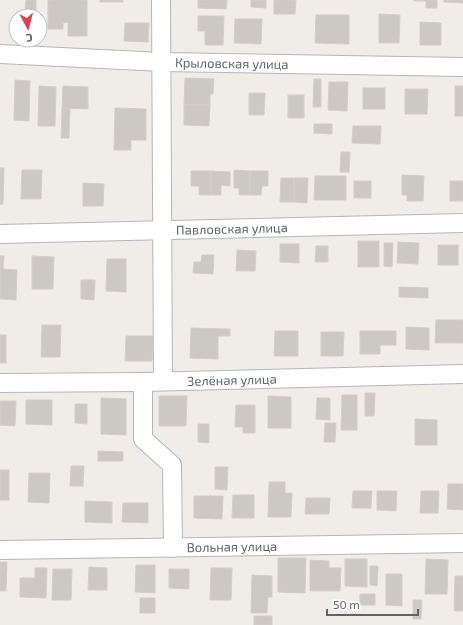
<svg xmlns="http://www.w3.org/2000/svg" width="463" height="625" font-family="'Exo 2',sans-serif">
  <rect width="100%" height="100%" fill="#f0ede8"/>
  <g fill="#ccc8c4" stroke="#d4cec7">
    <polygon points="26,0 36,0 36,10 25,10"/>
    <polygon points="48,0 87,0 87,36 68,36 68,22 63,23 63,29 48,29"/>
    <rect x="100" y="0" width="23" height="2"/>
    <polygon points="198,0 227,0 226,9 198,8"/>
    <polygon points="251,0 266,0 266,8 251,7"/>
    <polygon points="274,0 296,0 295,14 274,14"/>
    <polygon points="414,0 437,0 437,8 426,8 426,1 414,1"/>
    <polygon points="444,0 463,0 463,3 444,2"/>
    <polygon points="379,14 400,15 399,43 379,43"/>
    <polygon points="316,15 349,15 349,44 315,43"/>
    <polygon points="198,16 224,16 223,45 205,45 205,31 198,31"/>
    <polygon points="235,19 262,19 261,44 234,43"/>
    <polygon points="420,22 441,23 441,45 420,45"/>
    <polygon points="125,23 149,23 148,42 124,41"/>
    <polygon points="185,78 214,79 213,94 210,94 210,105 184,105"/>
    <polygon points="314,79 321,79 321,107 313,107"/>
    <polygon points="15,80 30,81 29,121 14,120"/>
    <polygon points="329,82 348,82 347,111 328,110"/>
    <polygon points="39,86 56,87 55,126 38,126"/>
    <polygon points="63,86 88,87 88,109 62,108"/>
    <rect x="455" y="86" width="8" height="30"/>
    <rect x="363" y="88" width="22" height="21"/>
    <polygon points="405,89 428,89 427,114 405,114"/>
    <polygon points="249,93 265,93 264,115 249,115"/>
    <rect x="288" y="95" width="16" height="23"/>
    <polygon points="184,105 210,105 209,126 184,125"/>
    <polygon points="62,108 70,109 69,138 61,138"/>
    <polygon points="115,108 146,109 146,140 131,140 131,150 114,150"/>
    <polygon points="314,124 332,124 332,134 314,133"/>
    <polygon points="353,126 381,126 380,144 352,143"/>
    <polygon points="341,152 350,152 349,172 340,172"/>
    <polygon points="0,168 4,168 3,204 0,204"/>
    <polygon points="22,170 42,170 41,199 21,199"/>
    <polygon points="234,170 250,171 250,195 239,195 239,188 234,188"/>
    <polygon points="191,171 211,171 211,195 199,195 199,186 191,186"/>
    <polygon points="211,171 230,172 230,186 221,185 221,195 211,195"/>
    <polygon points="250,171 268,171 268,186 262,186 261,195 250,195"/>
    <polygon points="402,175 424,176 423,201 407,201 407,195 402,195"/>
    <polygon points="315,176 346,176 346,200 314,200"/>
    <polygon points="281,178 294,178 294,202 280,202"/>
    <polygon points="294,178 308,178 307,203 294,202"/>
    <rect x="354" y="181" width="17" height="17"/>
    <rect x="450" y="181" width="13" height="20"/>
    <polygon points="83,183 104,184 103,206 83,206"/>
    <rect x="358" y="241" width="21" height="26"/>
    <polygon points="398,242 419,243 418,264 397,263"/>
    <polygon points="384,243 393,243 392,267 384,266"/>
    <polygon points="280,244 299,244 299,263 280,262"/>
    <rect x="438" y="245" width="20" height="20"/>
    <polygon points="316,246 328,246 328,262 315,262"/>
    <polygon points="237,250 256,251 255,271 236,271"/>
    <polygon points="202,255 214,255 213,274 193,273 194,262 201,262"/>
    <polygon points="0,256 4,256 3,269 17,270 16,300 0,299"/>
    <polygon points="32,256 54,257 53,289 32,289"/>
    <polygon points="107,259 126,259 126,292 106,291"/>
    <polygon points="81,280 95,280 94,300 81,299"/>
    <polygon points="399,287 428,288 428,298 399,297"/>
    <polygon points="436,320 463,320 463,343 435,343"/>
    <polygon points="42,325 61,325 60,357 41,357"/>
    <polygon points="406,327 429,328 429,350 406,349"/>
    <polygon points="191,328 230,329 230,336 218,336 218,359 190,358"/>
    <polygon points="275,331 298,331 298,356 274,356"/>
    <polygon points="360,331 396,331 396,345 380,345 380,354 360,354"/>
    <polygon points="321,332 344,332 343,356 321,356"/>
    <rect x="0" y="335" width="6" height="28"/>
    <polygon points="126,336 153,336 152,361 125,361"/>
    <polygon points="365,393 375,393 374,416 365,416"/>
    <polygon points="342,395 357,395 357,430 341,430"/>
    <polygon points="159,396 187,396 186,426 159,426"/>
    <polygon points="268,396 291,397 291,428 268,428"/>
    <polygon points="101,398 126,399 126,435 101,434"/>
    <polygon points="317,398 330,398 330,420 316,419"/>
    <polygon points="26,400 52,400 52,425 26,424"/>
    <polygon points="0,401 16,401 15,426 0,425"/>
    <polygon points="75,404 87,404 87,424 75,423"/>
    <polygon points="236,405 255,405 255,433 243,433 243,427 235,427"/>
    <polygon points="415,419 437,420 437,445 415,445"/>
    <polygon points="325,423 336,423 335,442 324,442"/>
    <polygon points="198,424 209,424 209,443 198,442"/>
    <polygon points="98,451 123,452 123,461 98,461"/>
    <polygon points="71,466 84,466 83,486 70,486"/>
    <polygon points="215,467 228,467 227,490 215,489"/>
    <rect x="0" y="470" width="9" height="30"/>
    <polygon points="29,473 50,473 49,503 28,502"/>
    <polygon points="269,482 285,482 285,493 292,493 291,517 268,517"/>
    <polygon points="448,484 463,484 463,510 447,509"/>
    <polygon points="353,491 372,491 371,508 352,508"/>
    <polygon points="377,491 397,491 396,511 377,510"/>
    <polygon points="421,491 439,491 438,513 420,513"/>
    <polygon points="233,495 254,495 254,518 232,518"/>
    <polygon points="194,496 223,496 222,519 194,518"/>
    <polygon points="306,498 330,498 329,514 305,514"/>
    <polygon points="85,501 112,502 112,523 85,522"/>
    <polygon points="123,503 148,503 148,523 122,522"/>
    <polygon points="278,558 306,558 305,593 278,592"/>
    <polygon points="345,559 367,559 367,587 345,586"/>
    <polygon points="426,559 448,560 447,594 425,594"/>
    <polygon points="310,560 329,561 329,568 341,568 340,591 310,591"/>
    <polygon points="0,562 7,562 6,591 0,591"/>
    <polygon points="136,565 155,565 155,593 135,592"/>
    <polygon points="370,566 378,566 377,586 370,585"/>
    <polygon points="89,567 107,568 107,590 88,590"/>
    <polygon points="35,568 47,568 46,598 20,597 20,578 35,578"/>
    <polygon points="211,568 232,568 231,600 210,600"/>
    <polygon points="53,569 72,569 71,600 52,600"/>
    <polygon points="169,569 189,569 189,589 169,588"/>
    <polygon points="386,574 402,574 402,606 386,605"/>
    <polygon points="252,575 272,576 272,597 268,597 267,613 251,613"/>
    <polygon points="455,576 463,576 463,611 454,611"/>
    <rect x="360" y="594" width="15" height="11"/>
    <rect x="140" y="598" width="15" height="15"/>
    <polygon points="413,600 422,600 421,619 413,619"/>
    <rect x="254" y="616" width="18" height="9"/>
  </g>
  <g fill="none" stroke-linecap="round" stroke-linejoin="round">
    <defs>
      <g id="minor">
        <polyline points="161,0 163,381"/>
        <path id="s1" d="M0,54L162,62L463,67"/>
        <path id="s2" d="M0,234L463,223"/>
        <polyline points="143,382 143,439 172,465 173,548"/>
        <path id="s3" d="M0,383L143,382L463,374"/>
        <path id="s4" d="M0,550L463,543"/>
      </g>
    </defs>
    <use href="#minor" stroke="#b3b6b9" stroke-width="20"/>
    <use href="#minor" stroke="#fff" stroke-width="18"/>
  </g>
  <g text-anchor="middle" stroke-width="3.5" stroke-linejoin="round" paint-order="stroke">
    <g font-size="13" fill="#5f6467" stroke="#fff">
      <text dy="5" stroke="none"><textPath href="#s1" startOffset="232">Крыловская улица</textPath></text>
      <text dy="5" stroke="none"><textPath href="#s2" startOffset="232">Павловская улица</textPath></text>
      <text dy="5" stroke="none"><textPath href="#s3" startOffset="232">Зелёная улица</textPath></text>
      <text dy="5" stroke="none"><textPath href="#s4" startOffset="232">Вольная улица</textPath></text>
    </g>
  </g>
  <g transform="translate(28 28) rotate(173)"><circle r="19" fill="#ffffff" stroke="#bfc1c2"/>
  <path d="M0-3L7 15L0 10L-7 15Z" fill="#db4352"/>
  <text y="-6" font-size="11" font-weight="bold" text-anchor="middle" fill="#5f6467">С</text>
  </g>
  <path d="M327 609v6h91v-6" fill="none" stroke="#5f6467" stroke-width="2"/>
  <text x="333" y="609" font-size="12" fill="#5f6467" stroke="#ffffff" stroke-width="3" paint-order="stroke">50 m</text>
</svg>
